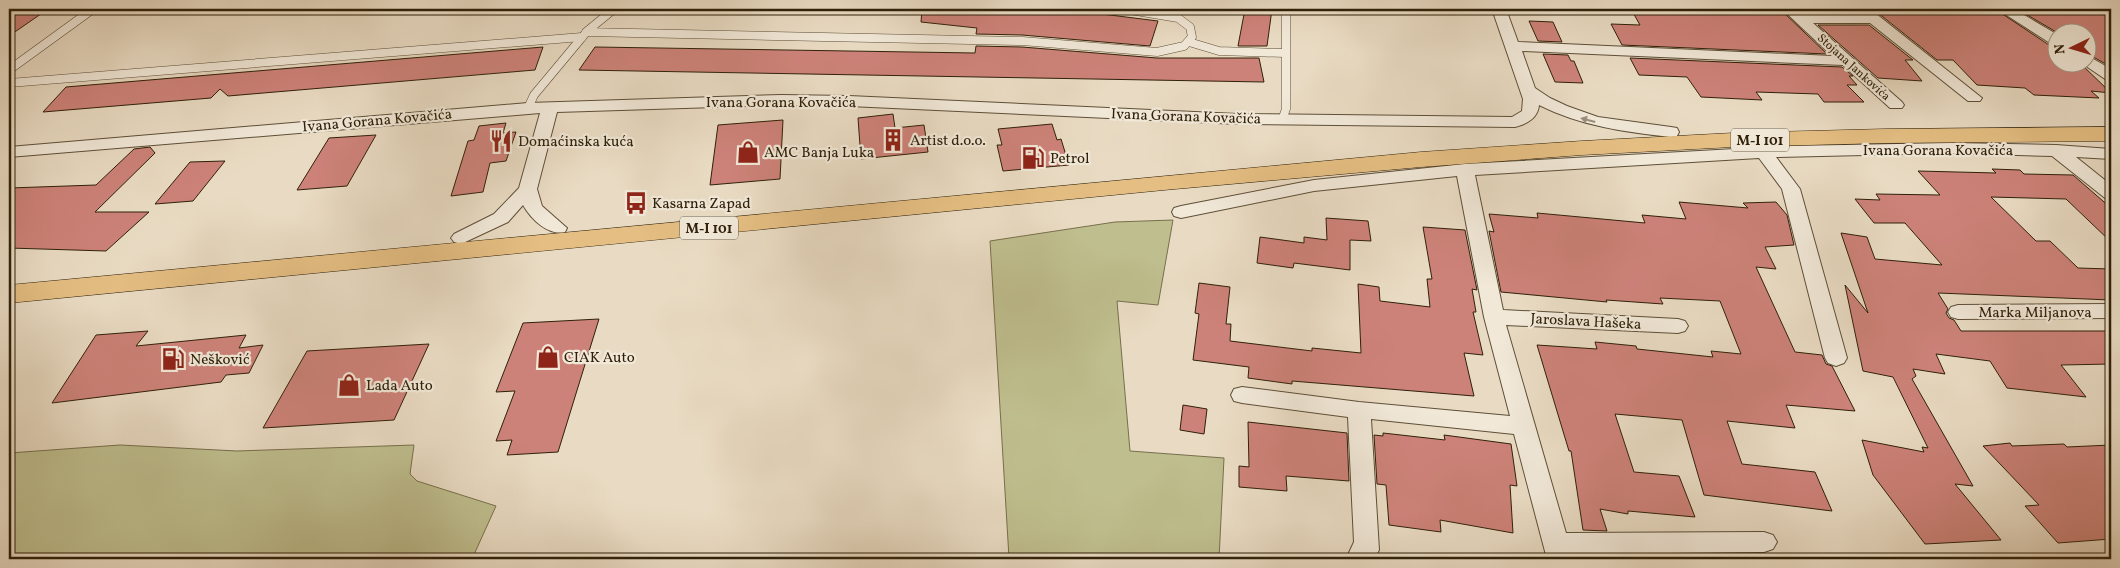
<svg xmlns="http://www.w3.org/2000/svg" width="2120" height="568" font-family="Vollkorn,serif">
  <rect width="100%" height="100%" fill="#e9dbc3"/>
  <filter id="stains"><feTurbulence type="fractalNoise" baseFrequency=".004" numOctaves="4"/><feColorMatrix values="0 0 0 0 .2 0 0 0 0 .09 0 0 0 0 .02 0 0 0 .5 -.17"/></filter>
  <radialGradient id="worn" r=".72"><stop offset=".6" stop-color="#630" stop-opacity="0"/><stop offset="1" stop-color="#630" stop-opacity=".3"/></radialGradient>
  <g fill="#bfbe8e" stroke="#776f4c">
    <polygon points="1173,220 1158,305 1117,301 1130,451 1224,458 1219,559 903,559 903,557 1009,558 990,241 1115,222"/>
    <polygon points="120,445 237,451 414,445 410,474 417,481 496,506 472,559 9,559 9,453"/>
  </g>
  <g fill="#cd8279" stroke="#2f2009">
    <polygon points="9,9 48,9 9,36"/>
    <polygon points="922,9 1062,9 1158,21 1150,46 1022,35 976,34 977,28 921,22"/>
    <polygon points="1245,9 1272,9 1267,46 1238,46"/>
    <polygon points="1631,9 1780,9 1827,54 1622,45 1611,24 1640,25"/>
    <polygon points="1800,9 1852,9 1854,12 1804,12"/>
    <polygon points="1873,9 1995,9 2052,47 2058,48 2058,62 2079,62 2111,93 2091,91 2099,98 2034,95 2025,88 1977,85 1953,60 1937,60"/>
    <polygon points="2017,9 2053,9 2057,12 2111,15 2111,63 2104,63 2088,54 2088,32 2058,33"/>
    <polygon points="1529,21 1553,22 1562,42 1538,41"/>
    <polygon points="1818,25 1869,25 1913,60 1905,60 1922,81 1878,78"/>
    <polygon points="976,46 1022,47 1157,58 1259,58 1264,82 579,70 595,47 975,53"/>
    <polygon points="543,47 535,70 228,96 220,89 211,98 43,112 66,87"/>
    <polygon points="1543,54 1568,55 1571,61 1574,61 1583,83 1555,82"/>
    <polygon points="1630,58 1842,67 1853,76 1849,76 1857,85 1847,85 1864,102 1824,102 1818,94 1756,92 1762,100 1701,97 1687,77 1639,75"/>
    <polygon points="893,114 895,128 924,125 928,152 861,159 858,118"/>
    <polygon points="783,120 780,179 710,185 718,125"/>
    <polygon points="506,123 503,133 516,132 506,161 490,163 483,192 451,196 468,141 474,140 479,126"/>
    <polygon points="1052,124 1057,140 1061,139 1069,165 1003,171 997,145 1002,145 998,129"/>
    <polygon points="376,135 347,186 297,190 329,138"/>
    <polygon points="150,147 155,153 95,212 149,212 106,251 9,248 9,188 96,185 134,149"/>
    <polygon points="225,161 193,201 155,204 190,162"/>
    <polygon points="1992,169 2020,170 2024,174 2073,175 2111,208 2111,242 2066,199 1991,197 2036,241 2050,241 2078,268 2111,269 2111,300 1938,293 1948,309 1946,313 1949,318 1954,320 1961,331 2111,331 2111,364 2061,365 2086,397 2007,388 1990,361 1936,354 1945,374 1913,369 1916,376 1912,379 1973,486 1955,484 2001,540 1925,544 1873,475 1862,440 1924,452 1922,447 1928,448 1893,377 1863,371 1845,285 1868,313 1841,233 1867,237 1875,259 1942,265 1905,223 1874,223 1855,199 1880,200 1876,194 1940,195 1918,171 1996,173"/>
    <polygon points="1679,202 1748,208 1743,203 1776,202 1787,215 1794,245 1765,247 1776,269 1756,267 1795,352 1822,355 1826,364 1832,366 1855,411 1786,405 1795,428 1727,421 1742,464 1815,472 1832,511 1704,495 1682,420 1615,414 1634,472 1679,476 1695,517 1628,511 1628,514 1600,509 1607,531 1583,530 1571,451 1569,451 1537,345 1597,349 1595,342 1636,346 1637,349 1713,357 1711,351 1741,354 1720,301 1660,298 1663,304 1606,300 1607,302 1501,292 1489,231 1494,232 1489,214 1538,218 1537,213 1645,223 1642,215 1686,219"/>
    <polygon points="1326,218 1368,221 1371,241 1350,240 1350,270 1294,263 1293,268 1257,263 1260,237 1304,243 1304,237 1327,240"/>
    <polygon points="1423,227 1465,230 1477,290 1472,289 1476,312 1473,312 1483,355 1464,353 1474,396 1292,381 1292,384 1248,378 1249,367 1193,360 1199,314 1195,313 1199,283 1230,287 1226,324 1231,324 1230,341 1312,351 1312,348 1361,353 1358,284 1379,287 1380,301 1430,307 1427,279 1432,279"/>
    <polygon points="599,319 558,452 507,455 512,440 496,441 515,391 496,392 523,323"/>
    <polygon points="148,331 136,346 246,335 239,348 263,345 249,373 226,375 221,382 52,403 96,335"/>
    <polygon points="429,344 394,420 263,428 307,351"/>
    <polygon points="1183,405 1207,409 1204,434 1180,430"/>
    <polygon points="1248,422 1347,433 1349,481 1286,476 1287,491 1239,487 1239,466 1249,467"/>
    <polygon points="1383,433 1445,440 1444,435 1511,444 1517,486 1510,485 1513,533 1440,520 1441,532 1389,525 1386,485 1377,484 1374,435 1383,436"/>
    <polygon points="2010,443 2012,446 2064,444 2067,447 2111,445 2111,539 2058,543 2025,506 2039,505 1983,446"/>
  </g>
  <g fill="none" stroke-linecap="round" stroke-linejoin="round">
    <defs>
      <g id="lane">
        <polyline points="614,9 586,32 1022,41 1157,52 1184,46 1192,37 1190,27 1178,18 1124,9"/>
        <polyline points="1189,42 1219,51 1284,53"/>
        <polyline points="9,70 93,9"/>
        <polyline points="9,83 582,37"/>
        <polyline points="528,108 534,95 584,35"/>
        <polyline points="1282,120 1286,109 1286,9"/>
      </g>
      <g id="street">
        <path d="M1492,9H1506L1518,42L1832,56L1782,9H1797L1803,14H1859L1854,9H1870L1982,98L1980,101H1968L1870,23H1813L1902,102L1904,105L1902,108H1890L1843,65L1522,51L1535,88L1550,98L1567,106L1598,117L1671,127L1677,128L1679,132L1677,136L1671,137C1625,132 1581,126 1539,105C1538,118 1527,124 1515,127L1238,124L849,106L781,105L557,112L537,189L542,206L567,228L565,232C548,236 531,219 523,205L508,222L461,244L454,242L451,238L454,234L494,214L519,188L540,113L9,157V147L528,103L781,95L849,96L1238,114L1512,117L1522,111L1523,99Z"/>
        <polygon points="1997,9 2014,9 2058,35 2058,46 2053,45"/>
        <polygon points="2088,56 2111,69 2111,81 2105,79 2083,64 2081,62 2088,62"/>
        <polygon points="1951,143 2056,145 2111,149 2111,159 2076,157 2111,185 2111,199 2105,198 2052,156 1951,153 1776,157 1800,189 1847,358 1844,363 1836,366 1828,363 1825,358 1782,189 1759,158 1475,175 1503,310 1678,319 1685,321 1688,326 1685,331 1678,333 1506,325 1566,533 1764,532 1773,535 1777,542 1773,549 1764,552 1571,554 1573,559 1547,559 1514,434 1371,419 1379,550 1374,559 1346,559 1354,542 1348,417 1242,403 1234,401 1231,395 1234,389 1242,387 1359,402 1510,416 1484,317 1457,176 1314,191 1181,218 1174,216 1172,212 1174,208 1181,206 1314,180 1465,164 1791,146"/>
        <polygon points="2111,304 2111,318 1958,319 1951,317 1948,312 1951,307 1958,305"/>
      </g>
      <polygon id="primary" points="2111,127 2111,141 1885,143 1733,147 1582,155 1421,167 1164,190 9,303 9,285 1421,152 1582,141 1733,133 1885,129"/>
    </defs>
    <use href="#lane" stroke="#5e4f38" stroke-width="9"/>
    <use href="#street" stroke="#5e4f38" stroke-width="2"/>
    <use href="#primary" stroke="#2f2009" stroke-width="1"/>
    <use href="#lane" stroke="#f1e8d8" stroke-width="8"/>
    <use href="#street" fill="#f1e8d8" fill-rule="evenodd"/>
    <use href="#primary" fill="#e4be82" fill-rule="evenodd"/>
  </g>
  <defs><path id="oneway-solid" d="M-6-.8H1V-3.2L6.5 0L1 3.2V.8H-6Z" transform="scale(1.25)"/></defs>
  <use fill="#9a8e7b" href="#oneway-solid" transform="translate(1588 120) rotate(-165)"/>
  <defs>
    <symbol id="building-bare" viewBox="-9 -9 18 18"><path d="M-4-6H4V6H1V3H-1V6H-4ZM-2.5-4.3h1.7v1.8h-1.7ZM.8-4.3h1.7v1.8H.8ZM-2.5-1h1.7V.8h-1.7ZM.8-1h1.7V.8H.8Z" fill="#8f2418" stroke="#f1e8d8" stroke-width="2.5" paint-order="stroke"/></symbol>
    <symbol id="restaurant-bare" viewBox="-9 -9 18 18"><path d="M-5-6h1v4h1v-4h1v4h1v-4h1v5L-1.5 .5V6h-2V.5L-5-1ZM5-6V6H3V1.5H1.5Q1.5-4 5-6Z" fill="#8f2418" stroke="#f1e8d8" stroke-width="2.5" paint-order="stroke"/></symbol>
    <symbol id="shop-bare" viewBox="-9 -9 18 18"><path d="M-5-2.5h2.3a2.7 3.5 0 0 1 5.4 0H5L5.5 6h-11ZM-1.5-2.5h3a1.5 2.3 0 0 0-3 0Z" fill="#8f2418" stroke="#f1e8d8" stroke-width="2.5" paint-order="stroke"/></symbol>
    <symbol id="fuel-bare" viewBox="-9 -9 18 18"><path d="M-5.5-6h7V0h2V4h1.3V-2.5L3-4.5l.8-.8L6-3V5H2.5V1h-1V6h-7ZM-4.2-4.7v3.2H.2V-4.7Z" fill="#8f2418" stroke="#f1e8d8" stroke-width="2.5" paint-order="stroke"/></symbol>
    <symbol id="bus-bare" viewBox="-9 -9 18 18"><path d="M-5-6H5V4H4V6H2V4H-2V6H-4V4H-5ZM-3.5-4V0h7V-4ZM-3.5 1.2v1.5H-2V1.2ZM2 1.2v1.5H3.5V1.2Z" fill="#8f2418" stroke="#f1e8d8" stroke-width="2.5" paint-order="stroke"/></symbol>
  </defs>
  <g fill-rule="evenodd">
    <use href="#building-bare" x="877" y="124" width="32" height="32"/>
    <use href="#restaurant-bare" x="485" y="125" width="32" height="32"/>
    <use href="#shop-bare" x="732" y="136" width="32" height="32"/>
    <use href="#fuel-bare" x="1017" y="142" width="32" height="32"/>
    <use href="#bus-bare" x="620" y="187" width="32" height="32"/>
    <use href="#shop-bare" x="532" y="341" width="32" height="32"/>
    <use href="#fuel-bare" x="157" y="343" width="32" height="32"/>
    <use href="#shop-bare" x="333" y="369" width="32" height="32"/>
  </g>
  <g text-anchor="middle" stroke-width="4.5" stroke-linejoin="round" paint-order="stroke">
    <g font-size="12" fill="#2f2009" stroke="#f1e8d8">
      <text transform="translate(1854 67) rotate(42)" y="4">Stojana Jankovića</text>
    </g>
    <g fill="#f1e8d8" stroke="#695c47" stroke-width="1">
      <rect x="1731" y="128.5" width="58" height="23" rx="4"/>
      <rect x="680" y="216.5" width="58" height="23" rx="4"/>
    </g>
    <g font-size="14" font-weight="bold" fill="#2f2009">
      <text x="1760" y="145">M-I 101</text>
      <text x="709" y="233">M-I 101</text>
    </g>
    <g font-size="15" fill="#2f2009" stroke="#f1e8d8">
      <text x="781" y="107">Ivana Gorana Kovačića</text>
      <text transform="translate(1186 116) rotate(2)" y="5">Ivana Gorana Kovačića</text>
      <text transform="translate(377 120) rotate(-5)" y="5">Ivana Gorana Kovačića</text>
      <text x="1938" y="155">Ivana Gorana Kovačića</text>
      <text x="2035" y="317">Marka Miljanova</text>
      <text transform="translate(1586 321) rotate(3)" y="5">Jaroslava Hašeka</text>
    </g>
    <g font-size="15" fill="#2f2009" stroke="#f1e8d8" text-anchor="start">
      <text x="910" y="145">Artist d.o.o.</text>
      <text x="518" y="146">Domaćinska kuća</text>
      <text x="764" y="157">AMC Banja Luka</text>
      <text x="1050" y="163">Petrol</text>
      <text x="652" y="208">Kasarna Zapad</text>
      <text x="564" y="362">CIAK Auto</text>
      <text x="190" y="364">Nešković</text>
      <text x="366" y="390">Lada Auto</text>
    </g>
  </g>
  <rect width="2120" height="568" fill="none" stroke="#e9dbc3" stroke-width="30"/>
  <rect x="10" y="10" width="2100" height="548" fill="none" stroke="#2f2009" stroke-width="2.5"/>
  <rect x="15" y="15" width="2090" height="538" fill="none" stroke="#2f2009"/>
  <g transform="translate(2072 48) rotate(265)"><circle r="24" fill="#f1e8d8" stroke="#a39885"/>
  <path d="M0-4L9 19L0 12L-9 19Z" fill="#8f2418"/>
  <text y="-8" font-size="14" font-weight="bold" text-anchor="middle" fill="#2f2009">N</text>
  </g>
  <rect width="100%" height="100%" filter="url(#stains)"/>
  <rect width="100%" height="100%" fill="url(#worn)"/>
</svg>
